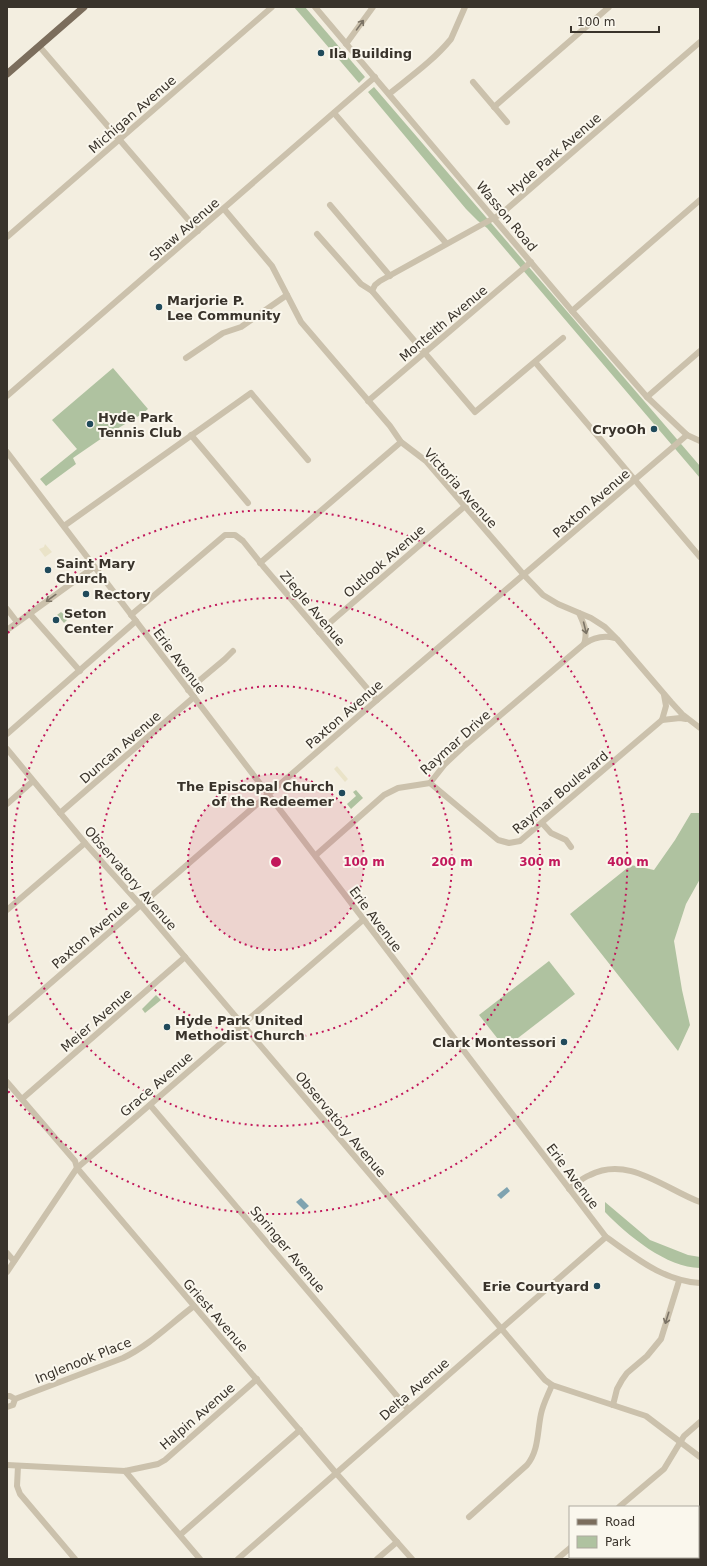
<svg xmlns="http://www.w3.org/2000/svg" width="707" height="1566" font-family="'DejaVu Sans',sans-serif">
  <rect width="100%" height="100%" fill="#f3eee0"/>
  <g fill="#afc2a0">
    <polygon points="294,7 305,7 365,77 359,83"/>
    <polygon points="374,87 700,466 700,478 487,228 478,221 466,209 368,92"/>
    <polygon points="113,368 148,409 142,414 105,436 73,458 76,464 46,486 40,479 77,449 52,420"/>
    <polygon points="61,612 68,618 67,620 64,623 57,615"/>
    <polygon points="356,790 363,798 351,809 347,804 356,796 353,792"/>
    <polygon points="691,813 700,813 700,879 686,904 674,941 682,990 690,1025 678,1051 570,914 631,865 654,870 675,840"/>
    <polygon points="549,961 575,994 505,1048 479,1015"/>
    <polygon points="156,995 161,1000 145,1013 142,1009"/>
    <path d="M605,1202L650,1240L688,1255L700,1257V1268C667,1268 627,1235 605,1212Z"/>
  </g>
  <g fill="#eae3c8">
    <polygon points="45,544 52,552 45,557 39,549 44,547"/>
    <polygon points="337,766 348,779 345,782 334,769"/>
  </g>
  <g fill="#7fa3b0">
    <polygon points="507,1187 510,1191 501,1199 497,1195"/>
    <polygon points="301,1198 309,1206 304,1210 296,1202"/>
  </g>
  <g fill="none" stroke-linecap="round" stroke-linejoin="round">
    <g stroke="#cbc1ac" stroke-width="6">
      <polyline points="315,7 572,311 647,397 687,435 700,441"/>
      <polyline points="346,44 373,7"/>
      <polyline points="39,46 198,231"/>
      <polyline points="473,82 507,122"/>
      <path d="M389,94C410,77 434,60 451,39L465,7"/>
      <polyline points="494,107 609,7"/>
      <polyline points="334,113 446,243"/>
      <polyline points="330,205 390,276"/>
      <polyline points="224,209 272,266 301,322 390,426 401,442 426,461 524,575 543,595 558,604 591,618 605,627 617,639 671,702 682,714 700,728"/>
      <polyline points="317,234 361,284 372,291 475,412 563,338"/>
      <polyline points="7,237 272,7"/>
      <polyline points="372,291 375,285 380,281 501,214 700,42"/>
      <polyline points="572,311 700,200"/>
      <polyline points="186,358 223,333 241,327 287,295"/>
      <polyline points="535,362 700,557"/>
      <polyline points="7,396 375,77"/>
      <polyline points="647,397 700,351"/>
      <polyline points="368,401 531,262"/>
      <polyline points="191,435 248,503"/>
      <path d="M7,452L606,1237C635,1257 663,1281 700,1283"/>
      <polyline points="64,526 251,393 308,460"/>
      <polyline points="260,563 401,442"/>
      <polyline points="7,609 17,622"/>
      <path d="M579,613C584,624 588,632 584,644"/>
      <polyline points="30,614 80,671"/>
      <polyline points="131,615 225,535 235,535 243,541 263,566 377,700"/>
      <polyline points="7,630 94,567"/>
      <polyline points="319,632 464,507"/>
      <polyline points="188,690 225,659 233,651"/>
      <polyline points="662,720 680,718 686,719"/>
      <polyline points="7,734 136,621"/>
      <polyline points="7,749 85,843 145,910 545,1380 552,1385 646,1416 700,1457"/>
      <polyline points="430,783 498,840 509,843 520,841 662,720 666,706 664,695"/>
      <polyline points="7,804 33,781"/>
      <polyline points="60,813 194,697"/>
      <polyline points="542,823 551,833 566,840 571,847"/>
      <path d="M316,855L384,795L398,788L430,783L445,764L463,747L584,644C594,637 603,635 615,638"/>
      <polyline points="7,910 85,843"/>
      <polyline points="7,1021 377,700 687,435"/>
      <polyline points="7,1082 75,1161 77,1168 336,1473 412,1559"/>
      <polyline points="22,1099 185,957"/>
      <polyline points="150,1105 408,1409"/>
      <path d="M569,1189C576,1184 582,1178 590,1175C628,1155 665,1189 700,1202"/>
      <polyline points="7,1253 14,1261"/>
      <polyline points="7,1272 77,1168 363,920"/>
      <polyline points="7,1396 10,1396 15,1399 13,1405 7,1407"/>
      <path d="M15,1399L123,1358C150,1345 170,1324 194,1306"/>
      <polyline points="613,1405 617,1389 622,1380 627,1373 647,1356 661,1339 679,1281"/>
      <polyline points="7,1465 125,1471 158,1464 165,1460 257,1379"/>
      <polyline points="18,1466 17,1486 20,1494 75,1559"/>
      <polyline points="125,1471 200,1559"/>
      <polyline points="619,1507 664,1469 684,1436 700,1422"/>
      <path d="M469,1517L527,1465C539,1450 537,1433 541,1414C543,1404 548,1395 552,1385"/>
      <polyline points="180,1535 300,1430"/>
      <polyline points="238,1559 606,1237"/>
      <polyline points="377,1559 397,1542"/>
      <polyline points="557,1559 570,1548"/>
    </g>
    <polyline stroke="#7b6d5c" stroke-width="7" points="7,74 84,7"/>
  </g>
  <defs><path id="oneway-shaft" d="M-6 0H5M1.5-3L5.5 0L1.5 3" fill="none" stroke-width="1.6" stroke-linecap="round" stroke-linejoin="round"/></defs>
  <g stroke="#7b7365">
    <use href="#oneway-shaft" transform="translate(360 25) rotate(-54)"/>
    <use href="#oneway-shaft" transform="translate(51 598) rotate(144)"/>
    <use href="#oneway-shaft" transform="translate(585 628) rotate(76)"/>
    <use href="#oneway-shaft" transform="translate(667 1318) rotate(107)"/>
  </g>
  <circle cx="276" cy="862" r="88" fill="#c2185b" fill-opacity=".12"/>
  <g fill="none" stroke="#c2185b" stroke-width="2" stroke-dasharray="2 4">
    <circle cx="276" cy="862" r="88"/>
    <circle cx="276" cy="862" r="176"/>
    <circle cx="276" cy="862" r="264"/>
    <path d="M8 633A352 352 0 1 1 8 1091"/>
  </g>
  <g fill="#204a5b" stroke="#faf7ed" stroke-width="1.5">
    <circle cx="321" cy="53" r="4"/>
    <circle cx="159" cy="307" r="4"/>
    <circle cx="90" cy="424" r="4"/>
    <circle cx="654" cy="429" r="4"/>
    <circle cx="48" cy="570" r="4"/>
    <circle cx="86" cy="594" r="4"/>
    <circle cx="56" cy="620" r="4"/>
    <circle cx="342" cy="793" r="4"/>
    <circle cx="167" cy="1027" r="4"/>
    <circle cx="564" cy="1042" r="4"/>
    <circle cx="597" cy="1286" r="4"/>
  </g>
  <g text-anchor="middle" stroke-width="4" stroke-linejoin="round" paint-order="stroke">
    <g font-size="13" font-weight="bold" fill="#39332b" stroke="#faf7ed" text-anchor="start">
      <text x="329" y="58">Ila Building</text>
      <text x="167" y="305">Marjorie P.<tspan x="167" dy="15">Lee Community</tspan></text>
      <text x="98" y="422">Hyde Park<tspan x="98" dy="15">Tennis Club</tspan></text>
      <text x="646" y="434" text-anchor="end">CryoOh</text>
      <text x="56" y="568">Saint Mary<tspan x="56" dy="15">Church</tspan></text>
      <text x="94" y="599">Rectory</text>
      <text x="64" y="618">Seton<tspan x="64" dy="15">Center</tspan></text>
      <text x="334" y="791" text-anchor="end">The Episcopal Church<tspan x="334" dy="15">of the Redeemer</tspan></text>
      <text x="175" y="1025">Hyde Park United<tspan x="175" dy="15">Methodist Church</tspan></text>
      <text x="556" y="1047" text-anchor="end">Clark Montessori</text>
      <text x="589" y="1291" text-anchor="end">Erie Courtyard</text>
    </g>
    <g font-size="13" fill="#39332b" stroke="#faf7ed">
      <text transform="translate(132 114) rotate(-41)" y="5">Michigan Avenue</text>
      <text transform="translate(554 154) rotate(-41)" y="5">Hyde Park Avenue</text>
      <text transform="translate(507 216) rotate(50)" y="5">Wasson Road</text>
      <text transform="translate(184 229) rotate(-41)" y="5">Shaw Avenue</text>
      <text transform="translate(443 323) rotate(-40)" y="5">Monteith Avenue</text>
      <text transform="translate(461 488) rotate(48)" y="5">Victoria Avenue</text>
      <text transform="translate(591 503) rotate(-41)" y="5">Paxton Avenue</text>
      <text transform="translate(384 561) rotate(-41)" y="5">Outlook Avenue</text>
      <text transform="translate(313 608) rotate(50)" y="5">Ziegle Avenue</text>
      <text transform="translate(180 661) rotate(53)" y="5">Erie Avenue</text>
      <text transform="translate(344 714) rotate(-41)" y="5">Paxton Avenue</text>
      <text transform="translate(455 742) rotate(-42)" y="5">Raymar Drive</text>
      <text transform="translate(120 747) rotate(-41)" y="5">Duncan Avenue</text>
      <text transform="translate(560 792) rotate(-40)" y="5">Raymar Boulevard</text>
      <text transform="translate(131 878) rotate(49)" y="5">Observatory Avenue</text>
      <text transform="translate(376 919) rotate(53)" y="5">Erie Avenue</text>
      <text transform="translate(90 934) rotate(-41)" y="5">Paxton Avenue</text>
      <text transform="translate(96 1020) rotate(-41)" y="5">Meier Avenue</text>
      <text transform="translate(156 1084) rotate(-41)" y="5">Grace Avenue</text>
      <text transform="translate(341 1124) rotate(50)" y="5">Observatory Avenue</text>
      <text transform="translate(573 1176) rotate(53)" y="5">Erie Avenue</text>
      <text transform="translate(288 1249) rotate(50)" y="5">Springer Avenue</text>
      <text transform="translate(216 1315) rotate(49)" y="5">Griest Avenue</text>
      <text transform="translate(83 1360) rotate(-22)" y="5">Inglenook Place</text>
      <text transform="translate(414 1389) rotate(-41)" y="5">Delta Avenue</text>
      <text transform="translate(197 1416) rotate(-41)" y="5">Halpin Avenue</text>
    </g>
  </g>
  <circle cx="276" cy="862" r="6" fill="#c2185b" stroke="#faf7ed" stroke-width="2"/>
  <g font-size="12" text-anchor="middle" font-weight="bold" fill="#c2185b" stroke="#faf7ed" stroke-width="4" stroke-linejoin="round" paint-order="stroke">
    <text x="364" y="866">100 m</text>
    <text x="452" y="866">200 m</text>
    <text x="540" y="866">300 m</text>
    <text x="628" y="866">400 m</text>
  </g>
  <rect width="707" height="1566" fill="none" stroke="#39332b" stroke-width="16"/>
  <rect x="569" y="1506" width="130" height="52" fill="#faf7ed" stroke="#ada99f"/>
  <rect x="577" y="1519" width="20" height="6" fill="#7b6d5c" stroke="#ada99f"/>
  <text x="605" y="1526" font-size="12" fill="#39332b">Road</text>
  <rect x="577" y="1536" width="20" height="12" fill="#afc2a0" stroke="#ada99f"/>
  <text x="605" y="1546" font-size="12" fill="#39332b">Park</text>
  <path d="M571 26v6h88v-6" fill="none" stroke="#39332b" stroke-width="2"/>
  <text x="577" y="26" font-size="12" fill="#39332b" stroke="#faf7ed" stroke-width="3" paint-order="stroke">100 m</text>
</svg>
